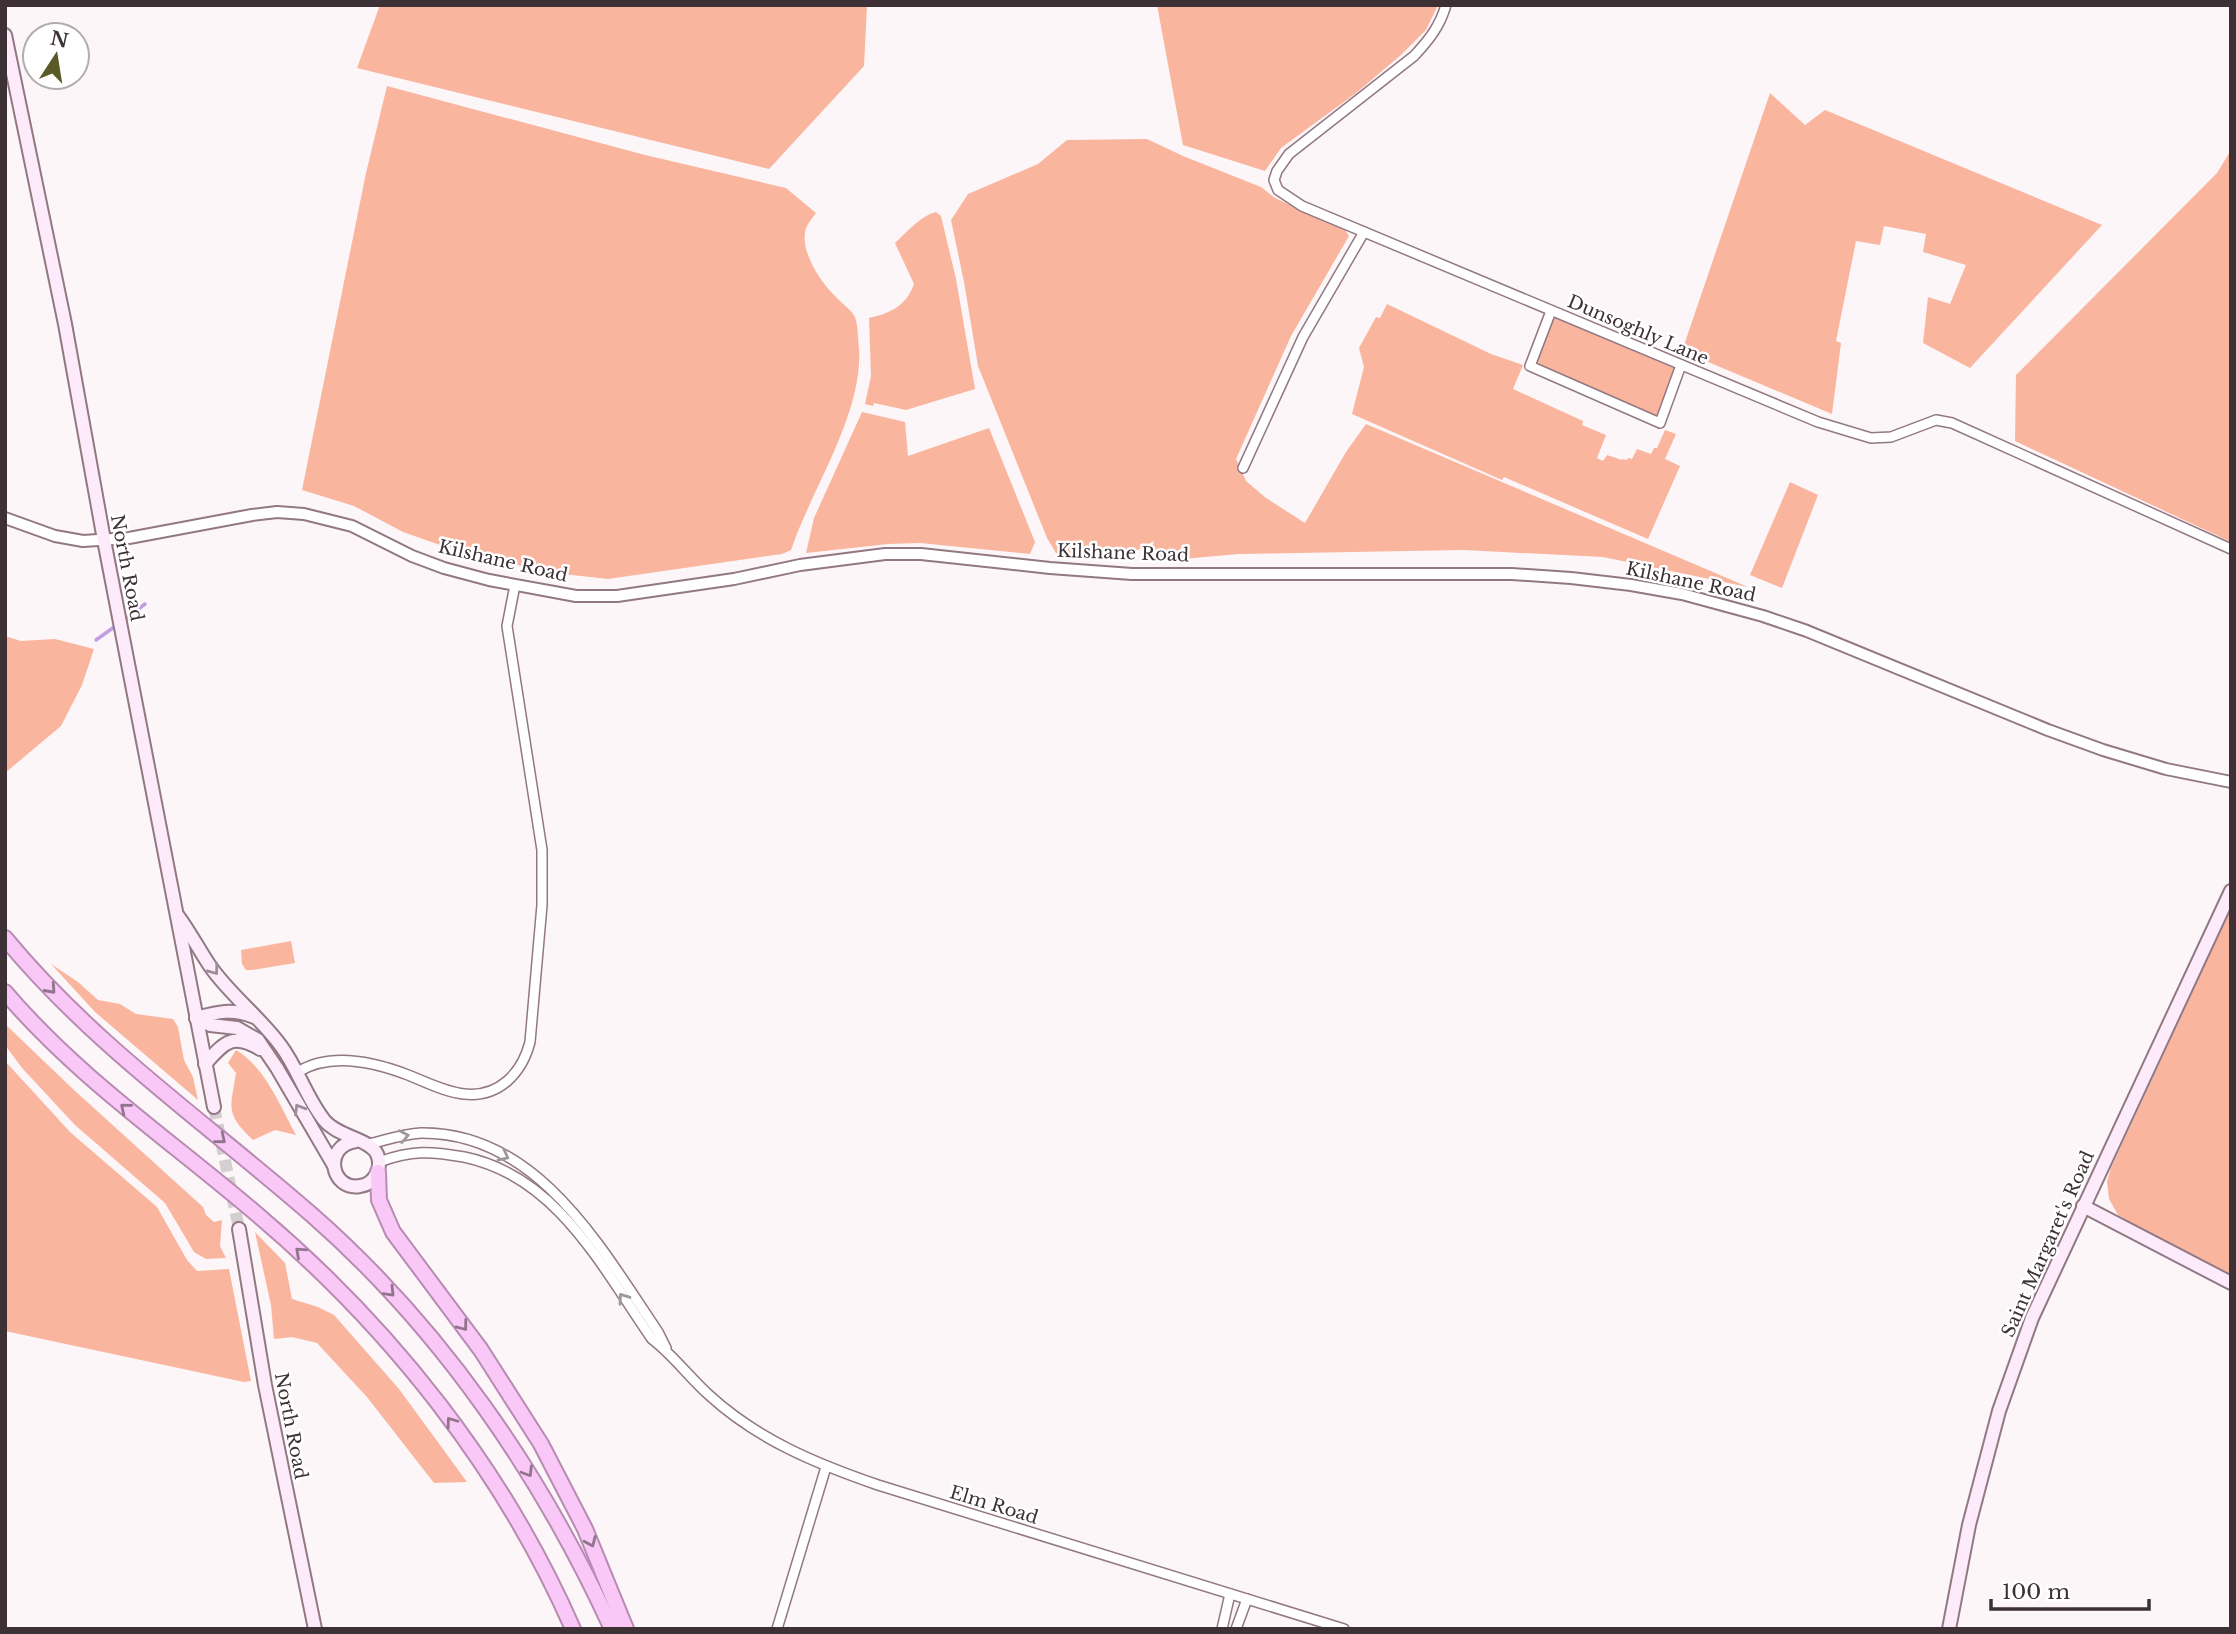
<svg xmlns="http://www.w3.org/2000/svg" width="2236" height="1634" font-family="'Libre Baskerville',serif">
  <rect width="100%" height="100%" fill="#fcf6f8"/>
  <g fill="#fab59e">
    <polygon points="380,5 867,5 864,66 769,169 357,68"/>
    <polygon points="1157,5 1438,5 1426,30 1401,55 1356,93 1281,148 1265,171 1183,145"/>
    <path d="M387,86L645,155L786,188L816,213C813,217 809,222 807,226C797,248 821,283 836,297C841,303 852,310 855,317C858,325 858,340 859,349C863,414 812,488 791,550L782,554L608,579L545,572L440,545L403,532L354,506L302,490L366,173Z"/>
    <polygon points="1770,93 1805,125 1825,110 2102,225 1970,368 1923,343 1928,297 1950,304 1966,265 1923,252 1926,234 1884,226 1880,245 1856,241 1836,341 1841,343 1832,414 1682,351"/>
    <polygon points="1147,139 1183,156 1261,187 1275,198 1345,230 1349,236 1291,336 1236,459 1246,481 1266,498 1305,523 1346,452 1366,424 1748,587 1603,557 1463,550 1239,554 1148,562 1154,541 1118,561 1059,558 1047,538 978,366 964,282 951,220 968,194 1038,164 1067,140"/>
    <polygon points="2231,150 2231,542 2015,441 2016,375 2217,173"/>
    <path d="M936,212L941,216L956,279L975,389L906,410L874,403L873,406L865,404L871,376L869,318C891,313 906,306 914,284L895,243C907,232 920,216 936,212Z"/>
    <polygon points="1387,304 1491,354 1523,365 1513,389 1583,421 1582,425 1606,435 1597,458 1603,461 1607,455 1622,460 1622,459 1627,460 1628,458 1632,459 1637,449 1651,454 1654,448 1657,448 1665,430 1676,434 1665,459 1680,466 1648,539 1504,477 1502,480 1352,414 1364,367 1359,348 1376,317 1380,318"/>
    <polygon points="1552,314 1677,368 1658,418 1544,370 1537,361 1537,354"/>
    <polygon points="862,412 905,422 908,456 989,428 1035,542 1030,554 920,543 888,544 806,553 814,518"/>
    <polygon points="1790,482 1818,495 1782,588 1750,575"/>
    <polygon points="5,636 21,641 55,639 94,649 82,685 61,726 5,773"/>
    <polygon points="2231,908 2231,1276 2171,1246 2118,1215 2109,1199 2107,1181 2111,1168"/>
    <polygon points="291,941 295,963 252,970 246,970 242,964 241,950"/>
    <polygon points="51,964 78,982 98,1000 120,1004 136,1014 173,1019 178,1027 184,1060 193,1077 198,1100 95,1012"/>
    <polygon points="5,1024 74,1090 203,1207 206,1215 214,1222 222,1220 220,1246 226,1258 206,1259 194,1252 165,1203 75,1125 22,1068 5,1045"/>
    <path d="M236,1050C265,1067 280,1106 296,1135L275,1130L253,1140C224,1113 231,1107 236,1073L228,1063Z"/>
    <polygon points="5,1061 70,1132 157,1207 187,1260 197,1271 229,1269 251,1381 244,1382 5,1331"/>
    <polygon points="255,1232 285,1263 292,1299 318,1307 334,1315 399,1389 467,1482 434,1483 367,1397 317,1343 292,1337 274,1339 271,1305"/>
  </g>
  <g fill="none" stroke-linecap="round" stroke-linejoin="round">
    <g stroke="#c09fe5" stroke-width="3.5">
      <polyline points="123,621 145,604"/>
      <polyline points="96,640 117,625"/>
    </g>
    <polyline stroke="#d6cfd1" stroke-width="12" stroke-dasharray="12 6" stroke-linecap="butt" points="214,1107 239,1229"/>
    <defs>
      <g id="minor">
        <path d="M1446,5C1440,26 1429,40 1414,56L1289,154L1277,171L1274,180L1278,190L1302,206L1818,422L1871,438L1891,437L1936,420L1952,423L2231,549"/>
        <polyline points="1551,311 1530,366 1660,423 1681,365"/>
        <polyline points="1243,468 1303,337 1364,232"/>
        <path d="M298,1072C330,1052 374,1062 408,1075C426,1082 445,1092 464,1094C499,1098 522,1073 530,1042L542,905V850L507,626L515,585"/>
        <path d="M369,1144C386,1140 403,1134 421,1133C538,1132 601,1248 658,1332L666,1348"/>
        <path d="M379,1162C412,1150 430,1151 464,1157C557,1176 602,1267 652,1339C673,1355 689,1377 709,1395C758,1440 817,1464 878,1485L1344,1629"/>
        <polyline points="777,1629 826,1467"/>
        <polyline points="1222,1629 1230,1594"/>
        <polyline points="1236,1629 1247,1599"/>
      </g>
      <polyline id="tertiary" points="5,518 55,536 83,541 129,538 252,515 277,512 304,514 352,526 412,556 444,568 489,580 576,596 617,596 734,579 800,565 885,554 921,554 1050,568 1132,574 1512,574 1571,578 1631,585 1682,594 1763,616 1807,631 2048,730 2103,750 2166,769 2231,782"/>
      <g id="secondary">
        <polyline points="5,35 65,324 104,540 214,1107"/>
        <path d="M178,916C190,932 199,950 210,966C230,995 260,1017 281,1046C298,1069 306,1097 324,1120C338,1137 370,1139 377,1154C383,1167 375,1184 360,1186C331,1191 322,1146 356,1141"/>
        <polyline points="196,1018 210,1025 237,1028 258,1040 277,1068 333,1164"/>
        <path d="M196,1018C217,1012 233,1008 254,1017"/>
        <path d="M205,1064C224,1043 232,1032 260,1049"/>
        <polyline points="2083,1206 2231,1283"/>
        <polyline points="239,1229 265,1385 315,1629"/>
        <polyline points="1949,1629 1969,1525 1999,1411 2032,1318 2231,891"/>
      </g>
      <g id="trunk">
        <path d="M5,938C94,1046 208,1124 312,1215C441,1328 541,1474 612,1629"/>
        <path d="M5,992C79,1079 173,1142 259,1216C391,1328 503,1469 573,1629"/>
        <polyline points="378,1172 379,1200 393,1232 481,1350 541,1444 585,1529 626,1629"/>
      </g>
    </defs>
    <use href="#minor" stroke="#927882" stroke-width="12"/>
    <use href="#tertiary" stroke="#927882" stroke-width="14"/>
    <use href="#secondary" stroke="#927882" stroke-width="16"/>
    <use href="#trunk" stroke="#b78bb2" stroke-width="18"/>
    <use href="#minor" stroke="#fff" stroke-width="9"/>
    <use href="#tertiary" stroke="#fff" stroke-width="10"/>
    <use href="#secondary" stroke="#fdebfc" stroke-width="12"/>
    <use href="#trunk" stroke="#fac8f7" stroke-width="14"/>
  </g>
  <defs><path id="oneway-chevron" d="M-2-3.5L2.5 0L-2 3.5" fill="none" stroke-width="1.6" stroke-linecap="round" stroke-linejoin="round" transform="scale(1.75)"/></defs>
  <g stroke="#9d8e99">
    <use href="#oneway-chevron" transform="translate(214 970) rotate(53)"/>
    <use href="#oneway-chevron" transform="translate(299 1109) rotate(-121)"/>
  </g>
  <g stroke="#92758d">
    <use href="#oneway-chevron" transform="translate(51 989) rotate(48)"/>
    <use href="#oneway-chevron" transform="translate(125 1108) rotate(-141)"/>
    <use href="#oneway-chevron" transform="translate(221 1139) rotate(39)"/>
    <use href="#oneway-chevron" transform="translate(300 1252) rotate(-138)"/>
    <use href="#oneway-chevron" transform="translate(390 1292) rotate(46)"/>
    <use href="#oneway-chevron" transform="translate(463 1326) rotate(53)"/>
    <use href="#oneway-chevron" transform="translate(451 1422) rotate(-126)"/>
    <use href="#oneway-chevron" transform="translate(528 1472) rotate(58)"/>
    <use href="#oneway-chevron" transform="translate(591 1542) rotate(66)"/>
  </g>
  <g stroke="#9e989a">
    <use href="#oneway-chevron" transform="translate(404 1136) rotate(-11)"/>
    <use href="#oneway-chevron" transform="translate(504 1156) rotate(27)"/>
    <use href="#oneway-chevron" transform="translate(623 1298) rotate(-125)"/>
  </g>
  <g text-anchor="middle" stroke-width="5" stroke-linejoin="round" paint-order="stroke">
    <g font-size="18" fill="#3d3136" stroke="#fff">
      <text transform="translate(1638 330) rotate(23)" y="6">Dunsoghly Lane</text>
      <text transform="translate(1123 553) rotate(2)" y="6">Kilshane Road</text>
      <text transform="translate(503 561) rotate(13)" y="6">Kilshane Road</text>
      <text transform="translate(127 568) rotate(79)" y="6">North Road</text>
      <text transform="translate(1691 582) rotate(12)" y="6">Kilshane Road</text>
      <text transform="translate(2048 1244) rotate(-66)" y="6">Saint Margaret's Road</text>
      <text transform="translate(291 1426) rotate(79)" y="6">North Road</text>
      <text transform="translate(994 1505) rotate(17)" y="6">Elm Road</text>
    </g>
  </g>
  <rect width="2236" height="1634" fill="none" stroke="#3d3136" stroke-width="14"/>
  <g transform="translate(56 56) rotate(12)"><circle r="33" fill="#ffffff" stroke="#b1adaf" stroke-width="2"/>
  <path d="M0-5L12 26L0 18L-12 26Z" fill="#595a27"/>
  <text y="-10" font-size="19" font-weight="bold" text-anchor="middle" fill="#3d3136">N</text>
  </g>
  <path d="M1991 1599v10h158v-10" fill="none" stroke="#3d3136" stroke-width="3.5"/>
  <text x="2002" y="1599" font-size="21" fill="#3d3136" stroke="#ffffff" stroke-width="5" paint-order="stroke">100 m</text>
</svg>
